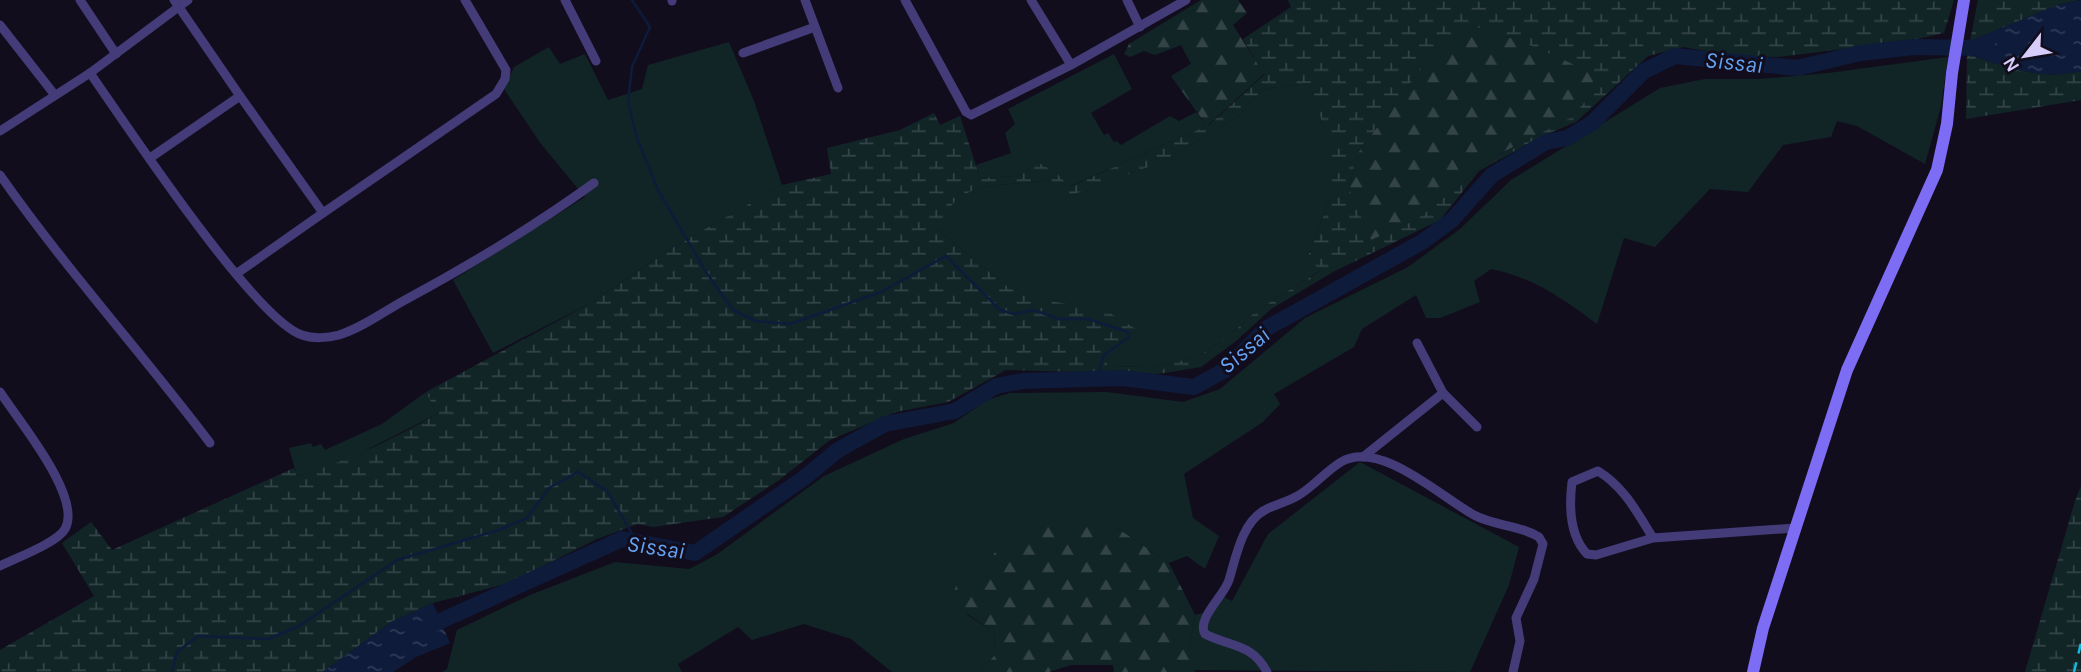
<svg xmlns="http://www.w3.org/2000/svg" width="2081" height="672" font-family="Karla,sans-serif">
  <defs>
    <pattern id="forest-firs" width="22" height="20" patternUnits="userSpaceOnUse" patternTransform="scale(1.75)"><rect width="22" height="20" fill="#112527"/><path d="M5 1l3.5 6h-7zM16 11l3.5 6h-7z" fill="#334347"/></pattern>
    <pattern id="wetland-marsh" width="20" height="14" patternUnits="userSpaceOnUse" patternTransform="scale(1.75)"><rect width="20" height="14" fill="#112527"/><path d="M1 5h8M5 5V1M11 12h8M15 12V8" fill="none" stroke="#334347"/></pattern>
    <pattern id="water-ripples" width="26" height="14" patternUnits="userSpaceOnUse" patternTransform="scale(1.75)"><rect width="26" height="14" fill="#0e1b3b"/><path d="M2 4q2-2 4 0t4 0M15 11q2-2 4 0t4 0" fill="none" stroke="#303b58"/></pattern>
  </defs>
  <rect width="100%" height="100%" fill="#120d1d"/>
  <g fill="#112527">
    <polygon points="729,42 754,101 782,185 672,248 591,303 493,353 453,280 585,197 541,144 504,89 514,67 549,47 560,64 585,54 608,100 642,89 648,65"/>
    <polygon points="1114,54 1132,89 1091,113 1104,135 1108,133 1114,142 1117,141 1121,145 1170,116 1179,121 1196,112 1207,126 1068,187 1056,172 1037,162 1019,176 980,178 976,165 1011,153 1005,133 1015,124 1008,109"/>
    <path d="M1948,57L1941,106L1925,164L1857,126L1837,121L1831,137L1783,145L1748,192L1710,189L1655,247L1624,238L1597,324C1563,299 1533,277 1491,269L1474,281L1480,302L1440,318H1426L1416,295L1362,329L1354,347L1274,394L1280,404L1263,422L1184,474L1193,518L1219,536L1205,569L1187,556L1169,563L1114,526L990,572L977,581L967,615L995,632L994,656L980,672H892L851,639L804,624L752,640L738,627L678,664L682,672H442L447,669L457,630L530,595L615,562L689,569L716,555L824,476L904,439L954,423L987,400L1010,393L1107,392L1183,402L1220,389L1305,318L1408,267L1460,229L1511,180L1660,88L1705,79H1760L1828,73Z"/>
    <path d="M1309,83L1332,152V193L1308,256L1321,270L1256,311L1230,335L1197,357L1152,367L1106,366L1107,359L1140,332L1008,287L936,228C960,176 1000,188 1049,180L1063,197L1162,162L1236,118L1263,89Z"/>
    <polygon points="426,392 437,414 343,462 297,476 289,448 311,443 313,447 321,444 325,450 382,424"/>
    <polygon points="1360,462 1519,547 1509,585 1470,672 1192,670 1190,646 1195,615 1216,609 1224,597 1232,601 1268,534"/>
  </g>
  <g fill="url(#forest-firs)">
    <polygon points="1201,0 1238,0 1247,13 1233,25 1264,74 1207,126 1171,76 1191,64 1181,45 1155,55 1144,51 1130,57 1124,54 1129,44"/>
    <path d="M1472,26C1516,38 1554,53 1594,74L1593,93L1570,118L1494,157L1416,220L1371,241L1349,189L1357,154L1430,57Z"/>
    <polygon points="1050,522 1114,526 1169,563 1195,615 1190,646 1195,672 1114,672 1113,665 1071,665 1049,672 980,672 994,656 995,632 967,614 952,598 958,579 977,581 990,572 994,553"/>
  </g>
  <g fill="url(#wetland-marsh)" fill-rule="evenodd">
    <path d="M1288,0H1954L1944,33L1909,41L1777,57L1729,55L1683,47L1648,56L1576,122L1538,138L1479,171L1440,220L1333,272L1271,309L1236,341L1201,367L1158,374L1006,370L948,402L896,412L830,440L779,480L723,517L653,527L638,524L597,539L509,583L433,603L391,622L323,672H0V650L94,596L62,543L91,522L112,550L294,468L298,476C347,461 392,440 437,414L426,392L591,303L672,248L782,185L831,174L827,148L900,130L934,113L940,125L960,116L980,178L1019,176L1037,162L1056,172L1069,187L1209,125L1264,75L1243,39L1291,7ZM1472,26C1516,38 1554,53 1593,75V93L1570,118L1494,157L1416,220L1371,240L1349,189L1357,154L1430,57ZM1309,83L1332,152V193L1308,256L1320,271L1256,311L1230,335L1197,357L1152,367L1107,366V359L1141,332L1108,312L1056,302L1008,287L937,229C960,175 999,188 1049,180L1063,198L1162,162L1236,118L1263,89Z"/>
    <polygon points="1978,0 2079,0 2058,5 1970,41"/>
    <path d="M1967,54C2005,67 2041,81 2081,71V100L1966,119Z"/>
    <polygon points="2081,486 2081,672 2025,672 2075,501"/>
  </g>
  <g fill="url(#water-ripples)">
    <path d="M2081,0V71C2041,81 2005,67 1967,54L1970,41L2058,5Z"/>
    <polygon points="433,603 450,643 416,657 393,672 323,672 391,622"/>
  </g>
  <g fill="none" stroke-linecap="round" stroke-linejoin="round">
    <g stroke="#0e1b3b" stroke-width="2.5">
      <polyline points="632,0 650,27 632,67 628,102 637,138 658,190 706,272 733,310 756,321 790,324 881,292 946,256 1000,310 1014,314 1034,310 1059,319 1088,319 1128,332 1129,337 1104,355 1096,379"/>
      <polyline points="172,672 177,652 198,636 268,639 299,626 397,560 499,530 527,518 549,488 578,472 607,491 637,542"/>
    </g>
    <polyline stroke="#0e1b3b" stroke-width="16" points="423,629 622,539 695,553 804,478 838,450 885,424 955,411 996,386 1023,381 1122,378 1194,387 1225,370 1267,328 1422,242 1452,220 1492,175 1546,142 1567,138 1592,123 1644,71 1675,56 1797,68 1861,53 1914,47 1988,48"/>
    <g stroke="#443c79" stroke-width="9">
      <polyline points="80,0 116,54"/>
      <polyline points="565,0 596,61"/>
      <polyline points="805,0 838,88"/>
      <polyline points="905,0 966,112 971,115 1071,65 1186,0"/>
      <polyline points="1031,0 1071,65"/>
      <polyline points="1127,0 1140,27"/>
      <polyline points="672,1 672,0"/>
      <polyline points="0,25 54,94"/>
      <polyline points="743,53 815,27"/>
      <path d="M90,73C125,123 254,319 302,335C313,339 328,338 339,335C362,328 383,312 405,300C470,265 533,227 594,183"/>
      <polyline points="0,131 90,73 188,0"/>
      <polyline points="150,158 240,96 174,0"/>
      <path d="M0,175C65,268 142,353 210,443"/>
      <polyline points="323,213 496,94 505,79 506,70 465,0"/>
      <polyline points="236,274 323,213 240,96"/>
      <path d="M0,392C18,420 83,497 65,529C57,543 16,558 0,566"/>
      <polyline points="1443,393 1477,427"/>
      <polyline points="1363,457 1443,393 1417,343"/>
      <path d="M1653,538C1637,512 1624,487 1598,471L1572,482C1569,506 1569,535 1587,554L1596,555L1653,538L1795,528"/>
      <path d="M1267,672C1252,643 1230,647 1205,634C1196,619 1224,596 1229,580C1236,557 1242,522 1265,510C1276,504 1288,502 1299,495C1314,486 1326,471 1341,462C1380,439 1441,497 1474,515C1494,526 1520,525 1539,537L1543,544L1534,579L1516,618L1520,641L1513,672"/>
    </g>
    <polyline stroke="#7d6cf4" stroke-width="12" points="1753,672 1763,628 1847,370 1937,170 1947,124 1952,73 1964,0"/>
    <polyline stroke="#11bae3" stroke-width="2.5" stroke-dasharray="10 9" stroke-linecap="butt" points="2074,672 2081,643"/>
  </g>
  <g text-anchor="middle" stroke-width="6" stroke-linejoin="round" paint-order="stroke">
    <g font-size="23" font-style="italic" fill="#64a3f3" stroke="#120d1d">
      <text transform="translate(1734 62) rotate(6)" y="8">Sissai</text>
      <text transform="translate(1244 350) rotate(-40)" y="8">Sissai</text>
      <text transform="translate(656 547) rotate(8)" y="8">Sissai</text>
    </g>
  </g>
  <g transform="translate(2025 56) rotate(239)" stroke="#120d1d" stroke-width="5" paint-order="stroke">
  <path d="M0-5L12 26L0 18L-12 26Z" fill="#d7cdfb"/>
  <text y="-10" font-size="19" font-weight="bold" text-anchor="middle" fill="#d7cdfb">N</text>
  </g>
</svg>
